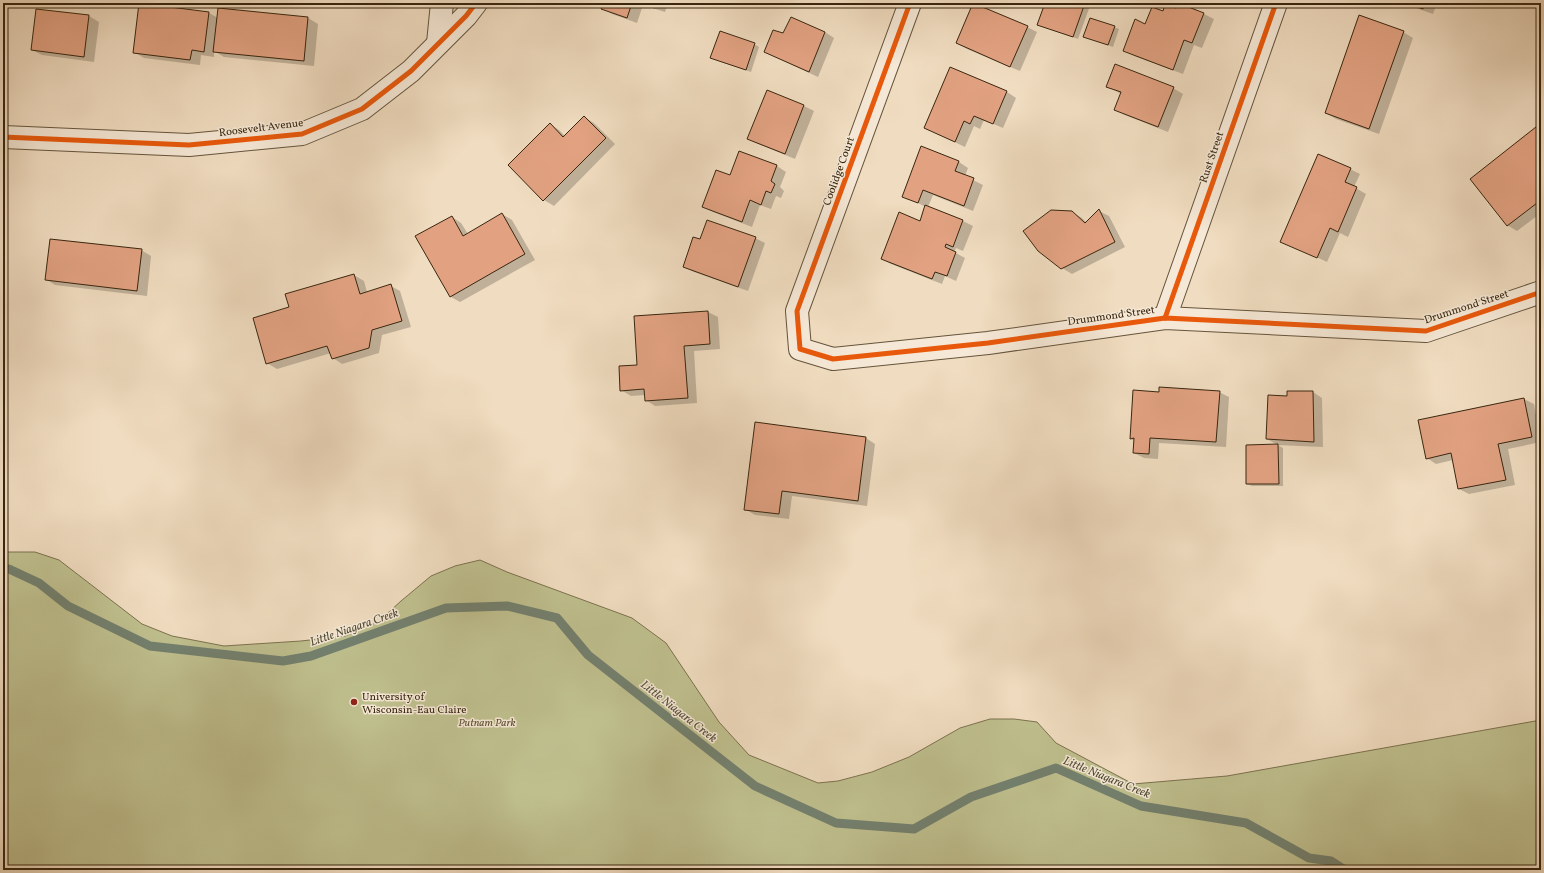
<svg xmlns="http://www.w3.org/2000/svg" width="1544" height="873" font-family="Vollkorn,serif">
  <rect width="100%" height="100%" fill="#f0dcc0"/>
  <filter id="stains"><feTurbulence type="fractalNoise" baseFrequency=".005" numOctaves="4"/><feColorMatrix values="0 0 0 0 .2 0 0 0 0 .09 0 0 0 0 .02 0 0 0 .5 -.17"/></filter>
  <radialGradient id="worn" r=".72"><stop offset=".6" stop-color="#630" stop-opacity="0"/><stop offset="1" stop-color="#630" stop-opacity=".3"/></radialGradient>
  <polygon fill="#bfbf8e" stroke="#7c724e" points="6,552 35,552 59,560 142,624 172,636 224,646 301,641 345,636 378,622 401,601 431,576 455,566 480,560 507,572 632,618 666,643 719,722 749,755 818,783 838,781 872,772 909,757 960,728 990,719 1014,719 1037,722 1056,743 1133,784 1227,776 1541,720 1541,870 3,870 3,553"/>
  <g fill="#0003">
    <polygon points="605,3 668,3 665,12 643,5 637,23 612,14 603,9"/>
    <polygon points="839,3 851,3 849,7"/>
    <polygon points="1046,3 1091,3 1078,39 1038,24"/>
    <polygon points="1402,3 1437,3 1433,14"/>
    <polygon points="1178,4 1204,14 1214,19 1202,48 1194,45 1183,74 1134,56 1124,50 1146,25 1164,12 1176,9"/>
    <polygon points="219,9 308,18 318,24 314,66 224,57 214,51 214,57 201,55 200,65 144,58 134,52 209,13 218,18"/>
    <polygon points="89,16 99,22 94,62 42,55 32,50"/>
    <polygon points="3,18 7,20 3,33"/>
    <polygon points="1027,27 1037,32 1020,71 967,49 957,43"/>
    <polygon points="1114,27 1119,29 1113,47 1084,37"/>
    <polygon points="825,32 834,38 818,77 775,57 784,34"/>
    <polygon points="1403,32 1413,38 1379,134 1336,119 1326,113"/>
    <polygon points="754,44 759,47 751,72 716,60"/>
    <polygon points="951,68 1007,92 1016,98 1003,128 984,120 980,129 974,126 965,147 925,128"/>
    <polygon points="1107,86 1173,88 1183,94 1168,132 1125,115 1115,109 1121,94"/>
    <polygon points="767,92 804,106 814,111 795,159 758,144 748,139"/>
    <polygon points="584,117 594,123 615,144 554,206 544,200 509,165 550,124 559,130 565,136"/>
    <polygon points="1541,125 1541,213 1517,231 1507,225"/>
    <polygon points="922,147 959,162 968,168 965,176 983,185 973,211 933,195 928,207 963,221 973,226 963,251 956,248 954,252 965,258 956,281 945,276 942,284 891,264 882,259 920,222 926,207 903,196"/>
    <polygon points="740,152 777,166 786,172 780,187 784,191 781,198 776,196 771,209 760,205 752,227 713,212 704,207 731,177"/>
    <polygon points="1350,169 1360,174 1354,187 1366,194 1348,237 1340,233 1327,262 1282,241"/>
    <polygon points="1099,211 1109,216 1125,247 1072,274 1062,268 1072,212 1082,218 1087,223"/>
    <polygon points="502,214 512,220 535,260 460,302 451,297 416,237 452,217 461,223 468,234"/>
    <polygon points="755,238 765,243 748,291 694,272 684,267 701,240"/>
    <polygon points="141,250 151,256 147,296 55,285 46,279"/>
    <polygon points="354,275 364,281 367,292 391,286 400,291 411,327 382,335 379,353 342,364 333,358 331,353 277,369 267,363 290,308 286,295"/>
    <polygon points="708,312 718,317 720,349 694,351 697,403 655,406 646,400 645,395 631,396 621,390 639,366"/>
    <polygon points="1219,392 1229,397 1226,447 1159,443 1158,459 1144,458 1134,453 1135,441 1131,439 1160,393"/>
    <polygon points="1313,392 1322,398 1323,447 1277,445 1283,448 1283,486 1252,486 1247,484 1278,445 1267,439 1288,397"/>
    <polygon points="1524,399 1534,404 1541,442 1508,449 1515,485 1469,494 1459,489 1453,460 1436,464 1427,458"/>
    <polygon points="866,438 875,444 867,506 792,496 789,519 755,515 745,509"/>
  </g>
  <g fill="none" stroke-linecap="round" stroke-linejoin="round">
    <polyline stroke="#73806e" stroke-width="9" points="3,569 9,569 39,583 68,606 150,646 283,661 311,656 446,608 507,606 557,618 588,655 755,786 836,823 914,829 971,797 1056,768 1141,806 1246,823 1309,858 1331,861 1345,870"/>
  </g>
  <g fill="#e2a282" stroke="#38260f">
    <polygon points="139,3 209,12 204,52 192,50 190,60 133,53"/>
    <polygon points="604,3 632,3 627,18 601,9"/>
    <polygon points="642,3 657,3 655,8"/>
    <polygon points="973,3 1028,26 1010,67 956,43"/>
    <polygon points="1045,3 1085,3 1073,37 1037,25"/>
    <polygon points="1178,3 1204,13 1192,43 1184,40 1173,70 1123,51 1135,19 1145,24 1152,7 1163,11 1165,4 1176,8"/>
    <polygon points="1406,3 1425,3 1423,9"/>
    <polygon points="218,8 308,17 304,61 213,52"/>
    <polygon points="36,9 89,15 84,57 31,50"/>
    <polygon points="1359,15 1404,31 1369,129 1325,113"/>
    <polygon points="791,17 825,32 809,72 764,52 773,30 783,33"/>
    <polygon points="1090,18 1115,26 1108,45 1083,37"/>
    <polygon points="720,31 755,43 746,70 710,58"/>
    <polygon points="1115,64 1174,87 1158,127 1114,110 1121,92 1106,87"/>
    <polygon points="950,67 1007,91 993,124 974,116 970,124 964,121 955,142 924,128"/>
    <polygon points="767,90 804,105 785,154 747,139"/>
    <polygon points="584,116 606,138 543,201 508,165 550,123 563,137"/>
    <polygon points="1541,123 1541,200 1507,226 1470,179"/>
    <polygon points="921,146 959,161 955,171 974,178 964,206 923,190 918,203 902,197"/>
    <polygon points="739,151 777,165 771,181 775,184 771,193 766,191 761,205 750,200 742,222 702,207 716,170 730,175"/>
    <polygon points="1318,154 1351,168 1345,182 1357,187 1338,232 1330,228 1317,258 1280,242"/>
    <polygon points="925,205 963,220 953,247 946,244 945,247 956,252 947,276 935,272 932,279 881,259 899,212 920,221"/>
    <polygon points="1099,209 1115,242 1061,269 1038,251 1023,231 1051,210 1072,211 1085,223"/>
    <polygon points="502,213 525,254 450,297 415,236 452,216 463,236"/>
    <polygon points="707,220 756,237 738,287 683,267 693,237 700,239"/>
    <polygon points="50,239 142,249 137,291 45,280"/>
    <polygon points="354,274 360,294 391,284 402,321 372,330 369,348 332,359 327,346 266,364 253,318 289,307 285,294"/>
    <polygon points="708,311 710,344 684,346 688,398 645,401 644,389 620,391 619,366 637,365 634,316"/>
    <polygon points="1159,387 1220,391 1216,442 1150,438 1149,454 1133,453 1134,438 1130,439 1133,390 1159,392"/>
    <polygon points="1287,391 1313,391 1314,442 1266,439 1268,395 1287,396"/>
    <polygon points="1524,398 1532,437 1498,444 1506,480 1458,489 1451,453 1426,459 1418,420"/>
    <polygon points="755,422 866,437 858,501 782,491 779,514 744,510"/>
    <polygon points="1278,444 1279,484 1246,484 1246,445"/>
  </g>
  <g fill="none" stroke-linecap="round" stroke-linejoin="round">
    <defs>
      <g id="minor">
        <polyline points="910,3 797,311 800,349 833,359 988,343 1165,318 1426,331 1541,292"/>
        <polyline points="438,43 442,3"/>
        <polyline points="3,137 189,145 302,134 362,109 411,71 466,16 476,3"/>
        <polyline points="1165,318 1276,3"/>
      </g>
    </defs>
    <use href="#minor" stroke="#66543b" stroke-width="24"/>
    <use href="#minor" stroke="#f5e8d6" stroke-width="22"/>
    <defs>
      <g id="cycleway">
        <polyline points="910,3 797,311 800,349 833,359 988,343 1165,318 1426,331 1541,292"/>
        <polyline points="3,137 189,145 302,134 362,109 411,71 466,16 476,3"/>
        <polyline points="1165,318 1276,3"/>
      </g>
    </defs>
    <use href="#cycleway" stroke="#f5e8d6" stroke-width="8"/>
    <use href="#cycleway" stroke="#e8590c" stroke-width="5"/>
  </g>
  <circle fill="#8f2418" stroke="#f5e8d6" stroke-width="1.5" cx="354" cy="702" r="4"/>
  <g text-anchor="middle" stroke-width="3" stroke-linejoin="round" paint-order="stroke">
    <g font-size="11" fill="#38260f" stroke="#f5e8d6">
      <text transform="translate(261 127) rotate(-7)" y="4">Roosevelt Avenue</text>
      <text transform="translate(1211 157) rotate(-71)" y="4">Rust Street</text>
      <text transform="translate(838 171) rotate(-70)" y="4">Coolidge Court</text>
      <text transform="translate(1466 306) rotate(-18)" y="4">Drummond Street</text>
      <text transform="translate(1111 315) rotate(-8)" y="4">Drummond Street</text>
    </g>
    <g font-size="11" fill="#38260f" stroke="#f5e8d6" text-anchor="start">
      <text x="362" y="700">University of<tspan x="362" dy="13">Wisconsin-Eau Claire</tspan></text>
    </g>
    <g font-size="11" font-style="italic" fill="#5a4c2f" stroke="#f5e8d6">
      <text x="487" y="726">Putnam Park</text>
    </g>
    <g font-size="12" font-style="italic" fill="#514c36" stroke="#f5e8d6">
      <text transform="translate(354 627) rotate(-19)" y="4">Little Niagara Creek</text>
      <text transform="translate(679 711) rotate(38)" y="4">Little Niagara Creek</text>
      <text transform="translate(1107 777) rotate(22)" y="4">Little Niagara Creek</text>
    </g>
  </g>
  <rect width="1544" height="873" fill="none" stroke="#f0dcc0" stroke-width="16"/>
  <rect x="4" y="4" width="1536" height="865" fill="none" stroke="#38260f" stroke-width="2"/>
  <rect x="8" y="8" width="1528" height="857" fill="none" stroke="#38260f"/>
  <rect width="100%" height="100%" filter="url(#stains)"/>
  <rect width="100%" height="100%" fill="url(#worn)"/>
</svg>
